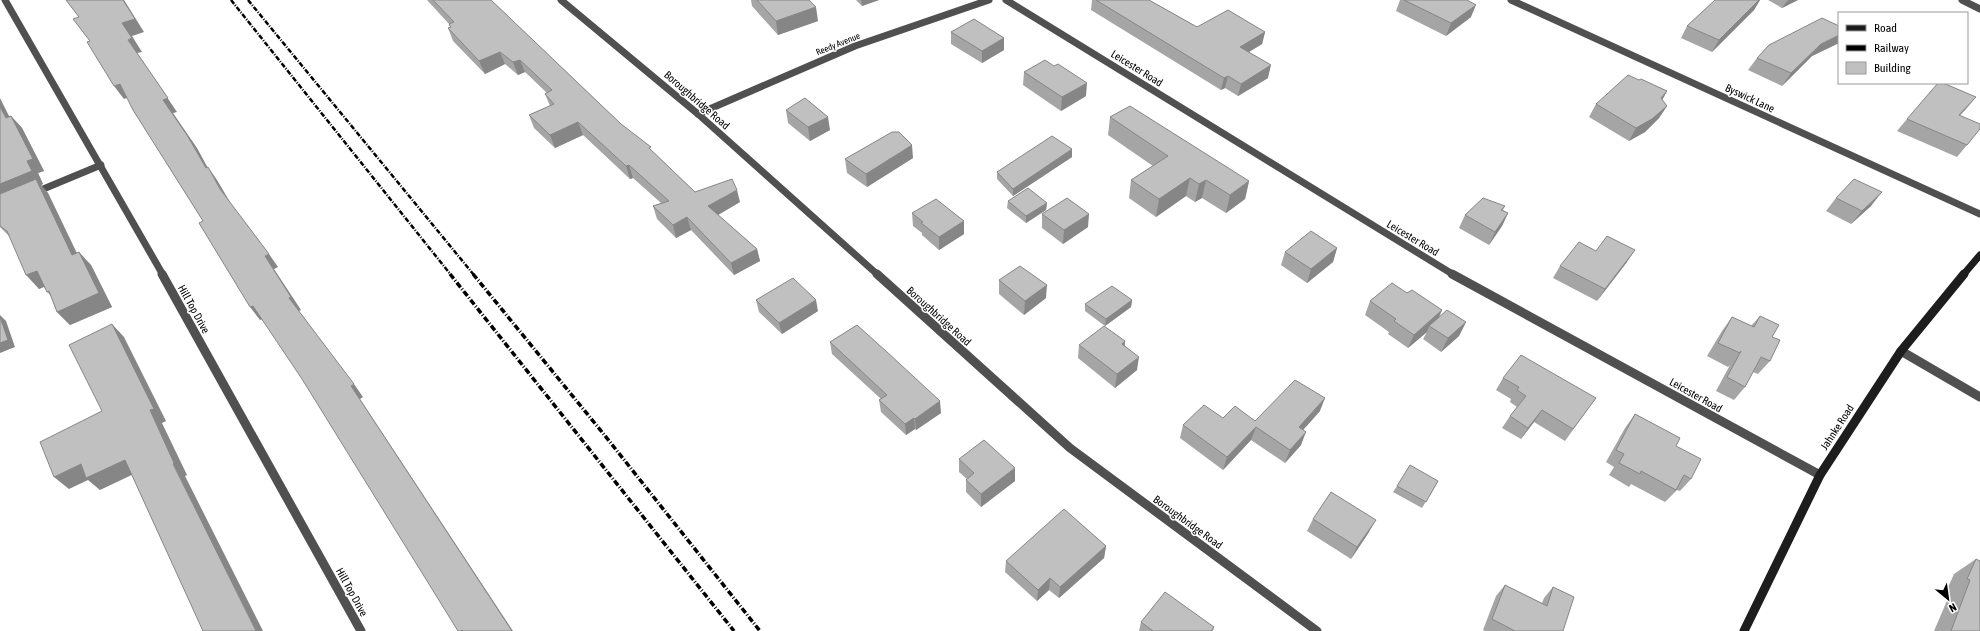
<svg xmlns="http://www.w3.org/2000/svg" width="1980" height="631" font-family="'Asap Condensed',sans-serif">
  <rect width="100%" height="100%" fill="#fff"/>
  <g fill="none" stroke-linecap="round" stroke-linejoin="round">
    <g stroke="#505050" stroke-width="7">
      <polyline points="5,0 163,275"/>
      <polyline points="561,0 698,114 878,275"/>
      <polyline points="1006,0 1454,275"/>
      <polyline points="1511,0 1980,214"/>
      <polyline points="1962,0 1980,9"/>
      <polyline points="698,114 855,46 989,0"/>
      <polyline points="36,192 101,165"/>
    </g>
    <g stroke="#505050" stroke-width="9">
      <polyline points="162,274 361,631"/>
      <polyline points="877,274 1070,448 1317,631"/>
      <polyline points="1452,274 1820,475"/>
      <polyline points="1901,351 1980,397"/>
    </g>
    <polyline stroke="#1d1d1d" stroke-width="7" points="1963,275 1980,255"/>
    <polyline stroke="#1d1d1d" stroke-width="9" points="1744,631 1820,475 1901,351 1964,274"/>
    <g stroke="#000" stroke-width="2.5" stroke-dasharray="5 1.5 1 1.5" stroke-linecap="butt">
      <polyline points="231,0 451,275"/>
      <polyline points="248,0 474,275"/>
    </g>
    <g stroke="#000" stroke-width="3.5" stroke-dasharray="6 2 1 2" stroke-linecap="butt">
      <polyline points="450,274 734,631"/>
      <polyline points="473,274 602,432 760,631"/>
    </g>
  </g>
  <g fill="#a5a5a5">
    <polygon points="427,0 491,0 621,124 652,151 695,192 740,202 718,215 757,249 760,261 734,275 691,230 676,238 657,219 653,206 661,203 633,178 630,179 583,135 555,148 534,128 529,115 550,106 545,94 547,93 525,72 518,75 505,64 485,74 453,41 448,28 450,28 449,24"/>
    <polygon points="751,0 809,0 818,21 778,35 752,6"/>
    <polygon points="856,0 879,0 862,6"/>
    <polygon points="1092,0 1149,0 1197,27 1265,32 1262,44 1249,52 1268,78 1238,96 1225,88 1221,90 1091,10"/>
    <polygon points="1400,0 1467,0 1471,17 1446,36 1396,11"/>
    <polygon points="1715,0 1760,0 1754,10 1712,52 1681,38 1687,26"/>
    <polygon points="1768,0 1798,0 1782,8"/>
    <polygon points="951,32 1004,38 1004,50 982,63 951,44"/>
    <polygon points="1839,43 1812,56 1782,86 1748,70 1757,58"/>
    <polygon points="1024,72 1086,96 1061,111 1023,85"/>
    <polygon points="1639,80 1667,91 1662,100 1667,106 1659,118 1645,132 1629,141 1589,117 1596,104"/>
    <polygon points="1966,109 1960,115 1967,145 1957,157 1897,131 1907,119"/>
    <polygon points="786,110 830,130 810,141 788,123"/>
    <polygon points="9,116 11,116 22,128 44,171 38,173 43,184 41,185 48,193 77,253 91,265 112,307 70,325 57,312 51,296 47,292 44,287 39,289 9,236 0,227"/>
    <polygon points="1110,117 1249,181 1245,199 1226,213 1202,198 1195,202 1186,196 1156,217 1129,198 1131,180 1153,166 1108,135"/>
    <polygon points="1072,157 1013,196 997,179 997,172"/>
    <polygon points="913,158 867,187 847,173 845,159"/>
    <polygon points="1836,198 1871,206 1851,224 1826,211"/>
    <polygon points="1008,201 1047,203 1046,210 1026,223 1007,208"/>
    <polygon points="1505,206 1503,210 1508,213 1502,226 1489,245 1459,228 1465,215"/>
    <polygon points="912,213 964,221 964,234 939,250 922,235 922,233 913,226"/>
    <polygon points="1042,214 1088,227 1063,244 1042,228"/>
    <polygon points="1337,248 1333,262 1307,283 1281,265 1285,252"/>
    <polygon points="1596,251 1627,262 1597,301 1553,278 1560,266"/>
    <polygon points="999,280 1046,298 1024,315 999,294"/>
    <polygon points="1407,293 1442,310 1439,317 1466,322 1459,336 1441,352 1423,339 1427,332 1408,348 1388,334 1389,332 1365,315 1370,301"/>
    <polygon points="756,300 818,311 782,334 759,312"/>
    <polygon points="1132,300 1131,307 1105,326 1085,311 1085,304"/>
    <polygon points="1760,316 1772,337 1770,361 1758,374 1753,372 1745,387 1734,400 1716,391 1730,365 1728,367 1707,356 1722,331 1732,317 1751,326"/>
    <polygon points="1125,341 1125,346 1137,370 1115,388 1078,358 1079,345"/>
    <polygon points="830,342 941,413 916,430 915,429 906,435 881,412 879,400 881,399 832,354"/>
    <polygon points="1503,378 1596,398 1565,441 1534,422 1521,439 1502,428 1510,416 1517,407 1510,402 1511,399 1496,390"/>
    <polygon points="1320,411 1303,430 1301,445 1285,463 1251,440 1223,470 1180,438 1183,425 1223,418 1255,421"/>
    <polygon points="1635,414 1676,446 1691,479 1680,491 1677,490 1665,502 1631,484 1629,487 1609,475 1614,467 1606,462 1625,428"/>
    <polygon points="959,459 1015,481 981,507 966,492 966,480 967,479 959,472"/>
    <polygon points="1438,481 1422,508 1393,492 1397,486"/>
    <polygon points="1313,519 1369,532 1351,559 1307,531"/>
    <polygon points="1106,546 1104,558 1059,598 1049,590 1037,601 1005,572 1006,561"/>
    <polygon points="1976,559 1980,631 1934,631 1949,596 1945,594 1954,574"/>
    <polygon points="1505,585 1542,603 1544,598 1553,587 1563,631 1485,631 1483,630 1496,596"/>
    <polygon points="1141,622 1214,627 1213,631 1139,631"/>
  </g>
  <g fill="#868686">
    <polygon points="123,0 124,0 144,32 132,36 142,52 137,53 177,112 173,113 197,148 215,181 206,168 163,100 128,40 122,23"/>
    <polygon points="861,0 879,0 862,6"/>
    <polygon points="1759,0 1760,0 1754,10 1712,52 1719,40"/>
    <polygon points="1789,0 1798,0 1782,8 1787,1"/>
    <polygon points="1476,5 1471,17 1446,36 1451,23"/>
    <polygon points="816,7 818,21 778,35 776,21"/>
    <polygon points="1265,32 1262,44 1237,59 1240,47"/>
    <polygon points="1839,35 1839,43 1812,56 1782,86 1791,73 1821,44"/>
    <polygon points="1004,38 1004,50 982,63 982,51"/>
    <polygon points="500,52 505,64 485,74 479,61"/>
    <polygon points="520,60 525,72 518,75 513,62"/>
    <polygon points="1271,65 1268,78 1238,96 1241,84"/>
    <polygon points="1228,76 1225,88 1221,90 1224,78"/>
    <polygon points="1087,83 1086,96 1061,111 1062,97"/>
    <polygon points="120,84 130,97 124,99 114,86"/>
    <polygon points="1667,91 1660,104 1661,98"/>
    <polygon points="1976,97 1966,109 1948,127 1959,115"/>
    <polygon points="0,98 16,130 6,118 0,107"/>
    <polygon points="1667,106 1659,118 1645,132 1629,141 1636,128"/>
    <polygon points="11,116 22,128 44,171 38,173 43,184 41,185 48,193 84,269 0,202 0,184 27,161"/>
    <polygon points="828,117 830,130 810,141 808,127"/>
    <polygon points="578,122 583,135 555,148 550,135"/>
    <polygon points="912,145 913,158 867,187 866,174"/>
    <polygon points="1072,149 1072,157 1013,196 1013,189"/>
    <polygon points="629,165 633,178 630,179 626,166"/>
    <polygon points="208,167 217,180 230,202 220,189"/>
    <polygon points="1190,178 1186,196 1156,217 1159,199"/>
    <polygon points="1206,180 1202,198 1195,202 1199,184"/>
    <polygon points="1249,181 1245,199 1226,213 1230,195"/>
    <polygon points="737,190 740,202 711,219 708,206"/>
    <polygon points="1882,192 1871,206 1851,224 1862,211"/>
    <polygon points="1047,203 1046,210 1026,223 1026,216"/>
    <polygon points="1508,213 1502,226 1489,245 1495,232"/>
    <polygon points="1089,214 1088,227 1063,244 1064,230"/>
    <polygon points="687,217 691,230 676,238 673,225"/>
    <polygon points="964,221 964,234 939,250 939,237"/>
    <polygon points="1337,248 1333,262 1307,283 1311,269"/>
    <polygon points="757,249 760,261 734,275 731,263"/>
    <polygon points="1635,250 1627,262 1597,301 1605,289"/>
    <polygon points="79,252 91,265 112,307 70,325 57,312"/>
    <polygon points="269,254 278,267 274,269 301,310 299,311 289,298 265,256"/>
    <polygon points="37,271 50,284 39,289 26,275"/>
    <polygon points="1047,285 1046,298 1024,315 1025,301"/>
    <polygon points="816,300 818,311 782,334 779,323"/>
    <polygon points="1132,300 1131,307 1105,326 1106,319"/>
    <polygon points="253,306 263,319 260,320 250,307"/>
    <polygon points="1442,310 1436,324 1429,326 1427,332 1408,348 1414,335"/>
    <polygon points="0,315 6,321 15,347 0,353"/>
    <polygon points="1466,322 1459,336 1441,352 1448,338"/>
    <polygon points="112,324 124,337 166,421 162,423 187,475 185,476 263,631 256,631 173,464"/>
    <polygon points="1125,341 1123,354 1122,344"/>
    <polygon points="1139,357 1137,370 1115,388 1117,374"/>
    <polygon points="354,384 363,397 360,399 513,631 512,631 351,386"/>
    <polygon points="1325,398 1320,411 1294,440 1299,427"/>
    <polygon points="940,401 941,413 916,430 915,419"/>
    <polygon points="1542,410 1534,422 1521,439 1528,428"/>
    <polygon points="914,418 915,429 906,435 905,424"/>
    <polygon points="1256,427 1251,440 1223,470 1227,457"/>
    <polygon points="1306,432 1301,445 1285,463 1290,450"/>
    <polygon points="125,460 138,472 100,490 88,480 69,489 54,477 81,464"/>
    <polygon points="1015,468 1015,481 981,507 981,494"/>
    <polygon points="1376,520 1369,532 1351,559 1357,547"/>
    <polygon points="1106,546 1104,558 1059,598 1060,587"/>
    <polygon points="1050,578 1049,590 1037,601 1038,590"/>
  </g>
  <g fill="#c0c0c0" stroke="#868686">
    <polygon points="66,0 123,0 135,19 122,23 132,38 128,40 168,98 163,100 187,135 206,168 208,167 220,189 269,254 265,256 291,297 289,298 354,384 351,386 512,631 463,631 462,630 461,631 458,631 302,379 253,306 250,307 199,223 203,221 133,110 120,84 114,86 87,42 90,41 73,19 79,17 69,4"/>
    <polygon points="433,0 491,0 621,124 651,147 649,148 695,192 732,179 737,190 708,206 757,249 731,263 687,217 673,225 653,206 669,201 629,165 626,166 578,122 550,135 529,115 554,104 545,94 552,90 520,60 513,62 500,52 479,61 448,28 451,27 449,24 454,22"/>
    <polygon points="757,0 809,0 816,7 776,21"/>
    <polygon points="1096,0 1149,0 1197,27 1228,10 1265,32 1240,47 1271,65 1241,84 1228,76 1224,78"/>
    <polygon points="1404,0 1467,0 1476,5 1451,23"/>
    <polygon points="1715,0 1759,0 1719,40 1687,26"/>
    <polygon points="1822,18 1839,26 1839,35 1821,44 1791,73 1757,58 1769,45"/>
    <polygon points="974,19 1004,38 982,51 951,32"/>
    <polygon points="1045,60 1054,66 1058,64 1087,83 1062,97 1024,72"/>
    <polygon points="1628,75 1639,80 1641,79 1667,91 1661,98 1667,106 1652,119 1636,128 1596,104"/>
    <polygon points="1938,83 1943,83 1976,97 1959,115 1980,124 1980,129 1967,145 1907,119"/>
    <polygon points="805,98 828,117 808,127 786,110"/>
    <polygon points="1130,106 1249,181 1230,195 1206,180 1199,184 1190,178 1159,199 1131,180 1168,156 1110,117"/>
    <polygon points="0,107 6,118 11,116 33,159 27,161 32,171 0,184"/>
    <polygon points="892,132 899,132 912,145 866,174 845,159"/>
    <polygon points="1052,136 1072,149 1013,189 997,172"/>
    <polygon points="36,179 72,255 79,252 99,293 57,312 49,291 47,292 37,271 26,275 7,231 0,226 0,194"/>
    <polygon points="1854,179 1882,192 1862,211 1836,198"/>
    <polygon points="1028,188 1047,203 1026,216 1008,201"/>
    <polygon points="1067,198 1089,214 1064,230 1042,214"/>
    <polygon points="1483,198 1505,206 1501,210 1508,213 1495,232 1465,215"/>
    <polygon points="936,199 964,221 939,237 921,223 923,222 912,213"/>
    <polygon points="1311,231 1337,248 1311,269 1285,252"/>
    <polygon points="1607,236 1635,250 1605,289 1560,266 1579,242 1596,251"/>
    <polygon points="1020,266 1047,285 1025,301 999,280"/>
    <polygon points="793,278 816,300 779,323 756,300"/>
    <polygon points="1392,283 1407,293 1412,290 1442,310 1414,335 1394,321 1396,319 1370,301"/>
    <polygon points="1112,286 1132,300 1106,319 1085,304"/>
    <polygon points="1447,310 1466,322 1448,338 1429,326"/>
    <polygon points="1760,316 1779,325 1772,337 1780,340 1770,361 1761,357 1745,387 1727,377 1741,351 1740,353 1718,343 1732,317 1754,327"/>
    <polygon points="0,317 8,340 0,343"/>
    <polygon points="112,324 154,409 150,410 174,463 173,464 256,631 203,631 125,460 86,478 81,464 54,477 40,442 102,411 69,345"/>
    <polygon points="857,325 887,352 940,401 915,419 914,418 905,424 879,400 887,395 830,342"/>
    <polygon points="1104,326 1125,341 1122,344 1139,357 1117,374 1079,345"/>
    <polygon points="1521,355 1596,398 1573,429 1542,410 1528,428 1510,416 1526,396 1517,390 1519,387 1503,378"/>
    <polygon points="1295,380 1325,398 1299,427 1306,432 1290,450 1256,427 1227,457 1183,425 1204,405 1223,418 1235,406 1255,421"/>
    <polygon points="1635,414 1680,438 1676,446 1701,459 1691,479 1684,475 1676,490 1641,471 1640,474 1619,463 1624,454 1616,450"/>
    <polygon points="984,440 1015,468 981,494 966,480 974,473 959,459"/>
    <polygon points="1410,465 1438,481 1426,502 1397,486"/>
    <polygon points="1331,492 1376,520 1357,547 1313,519"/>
    <polygon points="1064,509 1106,546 1060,587 1050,578 1038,590 1006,561"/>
    <polygon points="1976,559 1980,561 1980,631 1951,631 1970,580 1967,579"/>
    <polygon points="1505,585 1547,606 1553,587 1574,597 1563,631 1515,631 1492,619"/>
    <polygon points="1165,592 1214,627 1211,631 1153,631 1141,622"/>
  </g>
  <g text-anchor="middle" stroke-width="3" stroke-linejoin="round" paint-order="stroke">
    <g font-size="9" fill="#000" stroke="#fff">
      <text transform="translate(838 44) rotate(-22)" y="3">Reedy Avenue</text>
    </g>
    <g font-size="11" fill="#000" stroke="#fff">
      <text transform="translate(1137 68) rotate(32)" y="4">Leicester Road</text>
      <text transform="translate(1750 98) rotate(25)" y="4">Byswick Lane</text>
      <text transform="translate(697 100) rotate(41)" y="4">Boroughbridge Road</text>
      <text transform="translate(1413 238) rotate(31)" y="4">Leicester Road</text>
      <text transform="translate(194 309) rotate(61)" y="4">Hill Top Drive</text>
      <text transform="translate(939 316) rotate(42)" y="4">Boroughbridge Road</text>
      <text transform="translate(1696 395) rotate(29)" y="4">Leicester Road</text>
      <text transform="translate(1837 427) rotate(-57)" y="4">Jahnke Road</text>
      <text transform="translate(1188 522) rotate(36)" y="4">Boroughbridge Road</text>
      <text transform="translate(352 592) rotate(61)" y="4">Hill Top Drive</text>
    </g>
  </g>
  <rect x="1838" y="12" width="130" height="72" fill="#ffffff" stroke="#999999"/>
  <rect x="1846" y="25" width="20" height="6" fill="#1d1d1d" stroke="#999999"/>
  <text x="1874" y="32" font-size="12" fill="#000000">Road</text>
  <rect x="1846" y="45" width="20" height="6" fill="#000000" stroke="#999999"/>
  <text x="1874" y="52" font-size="12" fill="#000000">Railway</text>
  <rect x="1846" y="62" width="20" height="12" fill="#c0c0c0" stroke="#999999"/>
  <text x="1874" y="72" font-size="12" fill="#000000">Building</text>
  <g transform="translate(1948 599) rotate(151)" stroke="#ffffff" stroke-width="3" paint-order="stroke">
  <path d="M0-3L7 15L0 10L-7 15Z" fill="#000000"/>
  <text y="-6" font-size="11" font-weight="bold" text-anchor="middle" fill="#000000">N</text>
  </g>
</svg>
